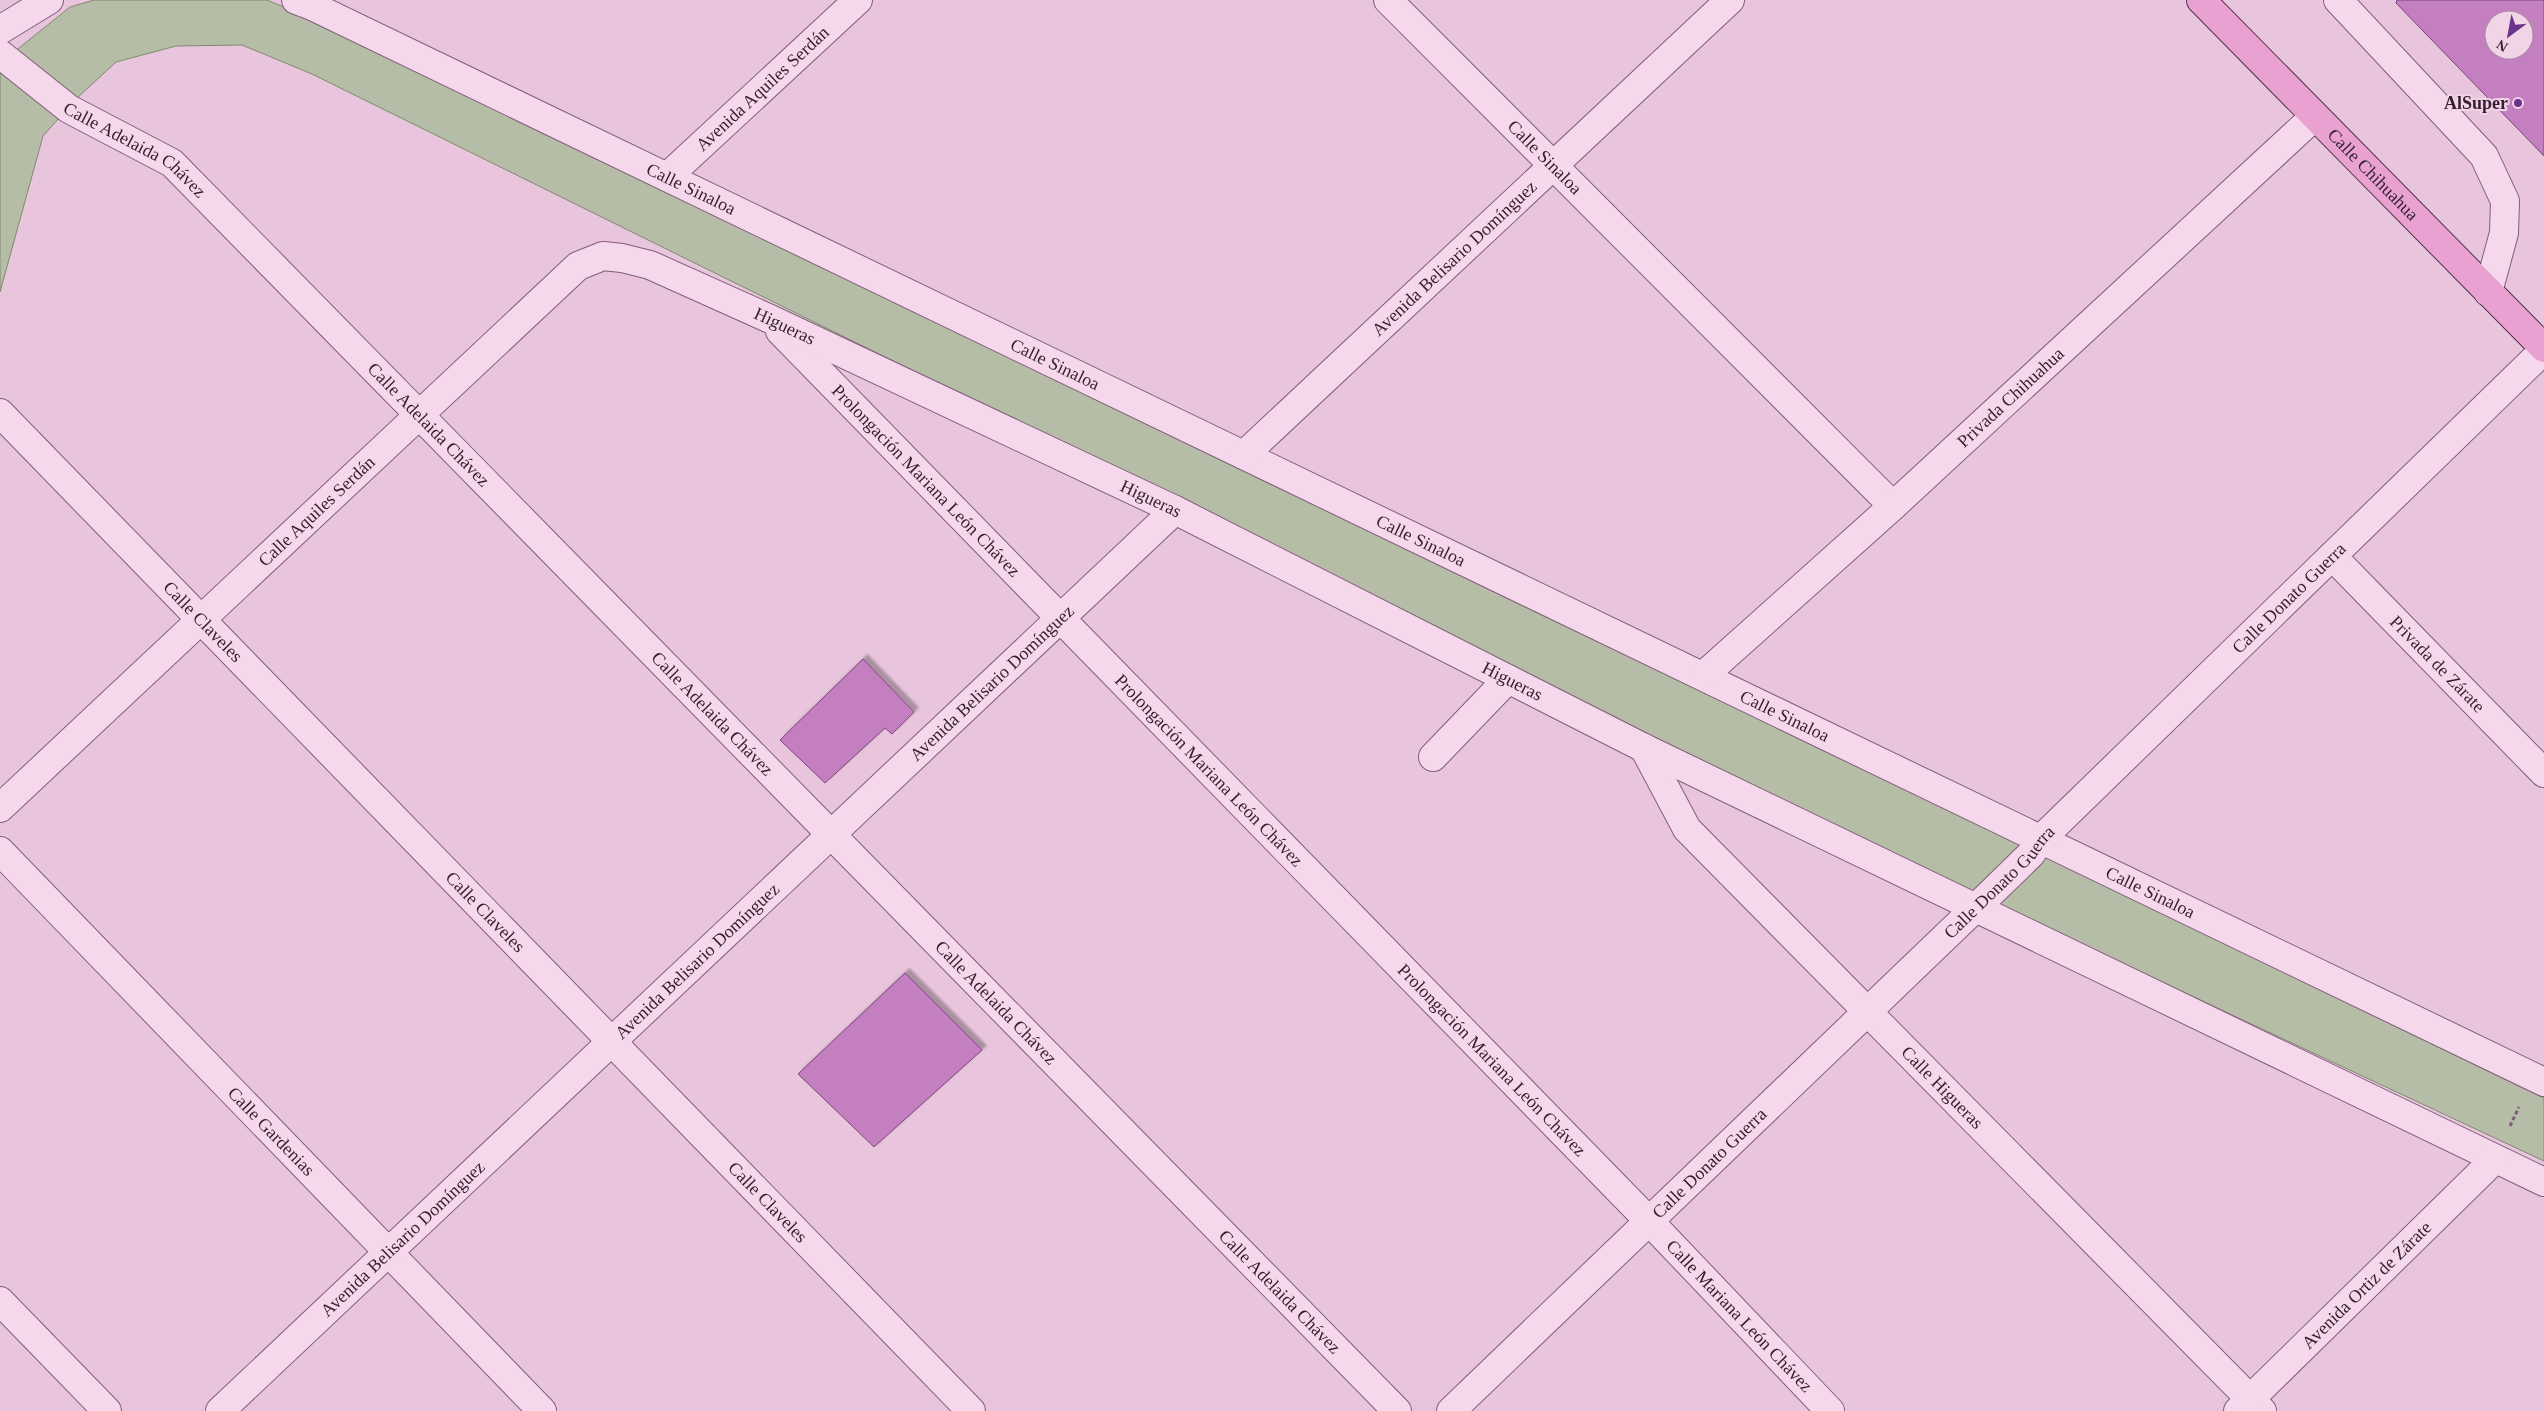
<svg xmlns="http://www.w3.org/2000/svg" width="2544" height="1411" font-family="'Times New Roman',serif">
  <defs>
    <filter id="shadow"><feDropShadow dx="4.5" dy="-4.5" stdDeviation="1" flood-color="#0004"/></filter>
  </defs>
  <rect width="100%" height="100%" fill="#e9c5dd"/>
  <polygon fill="#b5bda6" stroke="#7f8a6e" points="94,0 267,0 336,29 2544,1098 2544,1161 1950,883 312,74 242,45 176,46 116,62 76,99 43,136 0,292 0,67 19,48 70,7"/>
  <g fill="#c37fc0" stroke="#7f467d" fill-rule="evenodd" filter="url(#shadow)">
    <path d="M2397,0H2544V156L2396,3ZM2494,20H2524V50H2494Z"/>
    <polygon points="863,659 914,712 892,734 885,728 825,783 780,740"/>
    <polygon points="905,973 982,1050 874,1147 798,1074"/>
  </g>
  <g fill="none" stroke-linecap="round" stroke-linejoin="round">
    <defs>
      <g id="minor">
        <path id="s1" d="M296,0L312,6L2544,1082"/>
        <path id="s2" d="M1388,0L1893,506"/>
        <polyline points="2338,0 2484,156 2505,201 2504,233 2488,292"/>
        <polyline points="0,30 49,0"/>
        <path id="s3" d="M0,54L69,109L172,163L1397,1411"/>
        <path id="s4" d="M667,177L858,0"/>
        <path id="s5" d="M780,331L1649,1221L1830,1411"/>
        <path id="s6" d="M0,413L971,1411"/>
        <path id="s7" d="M1244,455L1730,0"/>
        <path id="s8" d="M2332,556L2544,773"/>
        <path id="s9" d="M1703,676L1893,506L2315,116"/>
        <path id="s10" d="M1644,748L1687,829L2262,1411"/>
        <polyline points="1433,757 1508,679"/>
        <path id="s11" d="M0,808L578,266L603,256L622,258L650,265L768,318L1175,510L1644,748L2544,1182"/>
        <path id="s12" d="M0,851L542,1411"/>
        <polyline points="0,1301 107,1411"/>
        <path id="s13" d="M220,1411L1175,510"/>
        <path id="s14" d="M1451,1411L1991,893L2031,854L2041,839L2544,350"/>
        <path id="s15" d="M2238,1411L2495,1159"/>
      </g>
      <g id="major">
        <path id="s16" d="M2201,0L2544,348"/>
      </g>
    </defs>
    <use href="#minor" stroke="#825d7c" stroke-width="30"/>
    <use href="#major" stroke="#51314d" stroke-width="30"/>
    <polyline stroke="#825d7c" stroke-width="3" stroke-dasharray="4 2.5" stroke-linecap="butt" points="2510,1126 2519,1107"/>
    <use href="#minor" stroke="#f5d8eb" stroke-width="28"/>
    <use href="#major" stroke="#e9a1d1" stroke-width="28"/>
  </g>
  <circle fill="#6b338b" stroke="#f2d4e7" stroke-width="2" cx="2518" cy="103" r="5"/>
  <g text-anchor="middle" stroke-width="4" stroke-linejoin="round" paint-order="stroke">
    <g font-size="18" fill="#341f32" stroke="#f2d4e7">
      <text dy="6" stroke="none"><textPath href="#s4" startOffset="130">Avenida Aquiles Serdán</textPath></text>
      <text dy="6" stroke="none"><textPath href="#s3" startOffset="166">Calle Adelaida Chávez</textPath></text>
      <text dy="6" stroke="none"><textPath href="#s2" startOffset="222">Calle Sinaloa</textPath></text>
      <text dy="6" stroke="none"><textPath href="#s16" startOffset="245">Calle Chihuahua</textPath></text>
      <text dy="6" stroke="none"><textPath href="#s1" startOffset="438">Calle Sinaloa</textPath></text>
      <text dy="6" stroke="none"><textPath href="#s7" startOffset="288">Avenida Belisario Domínguez</textPath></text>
      <text dy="6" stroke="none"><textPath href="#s11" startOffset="1015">Higueras</textPath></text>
      <text dy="6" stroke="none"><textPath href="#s1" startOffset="842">Calle Sinaloa</textPath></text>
      <text dy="6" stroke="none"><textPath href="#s9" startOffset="415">Privada Chihuahua</textPath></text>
      <text dy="6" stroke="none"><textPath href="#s3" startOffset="571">Calle Adelaida Chávez</textPath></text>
      <text dy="6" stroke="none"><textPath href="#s5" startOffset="209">Prolongación Mariana León Chávez</textPath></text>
      <text dy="6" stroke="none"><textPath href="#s11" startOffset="1420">Higueras</textPath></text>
      <text dy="6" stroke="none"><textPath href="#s11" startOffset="434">Calle Aquiles Serdán</textPath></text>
      <text dy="6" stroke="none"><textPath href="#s1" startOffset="1248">Calle Sinaloa</textPath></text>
      <text dy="6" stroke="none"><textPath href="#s14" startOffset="1168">Calle Donato Guerra</textPath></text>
      <text dy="6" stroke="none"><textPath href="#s6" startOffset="291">Calle Claveles</textPath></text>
      <text dy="6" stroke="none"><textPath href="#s8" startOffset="151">Privada de Zárate</textPath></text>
      <text dy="6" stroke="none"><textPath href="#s11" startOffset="1825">Higueras</textPath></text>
      <text dy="6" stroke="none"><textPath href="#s13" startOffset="1061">Avenida Belisario Domínguez</textPath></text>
      <text dy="6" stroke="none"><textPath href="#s3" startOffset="976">Calle Adelaida Chávez</textPath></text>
      <text dy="6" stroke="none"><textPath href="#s1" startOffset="1652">Calle Sinaloa</textPath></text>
      <text dy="6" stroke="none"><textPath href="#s5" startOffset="614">Prolongación Mariana León Chávez</textPath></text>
      <text dy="6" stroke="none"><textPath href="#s14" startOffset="762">Calle Donato Guerra</textPath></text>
      <text dy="6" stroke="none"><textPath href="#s1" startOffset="2058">Calle Sinaloa</textPath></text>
      <text dy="6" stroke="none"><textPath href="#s6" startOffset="696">Calle Claveles</textPath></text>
      <text dy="6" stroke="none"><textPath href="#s13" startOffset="656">Avenida Belisario Domínguez</textPath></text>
      <text dy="6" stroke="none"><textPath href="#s3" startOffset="1381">Calle Adelaida Chávez</textPath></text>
      <text dy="6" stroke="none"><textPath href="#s5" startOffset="1019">Prolongación Mariana León Chávez</textPath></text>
      <text dy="6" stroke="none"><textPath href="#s10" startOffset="455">Calle Higueras</textPath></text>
      <text dy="6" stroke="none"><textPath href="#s12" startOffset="390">Calle Gardenias</textPath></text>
      <text dy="6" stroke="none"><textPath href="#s14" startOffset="358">Calle Donato Guerra</textPath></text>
      <text dy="6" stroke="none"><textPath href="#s6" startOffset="1101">Calle Claveles</textPath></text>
      <text dy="6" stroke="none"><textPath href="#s13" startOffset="251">Avenida Belisario Domínguez</textPath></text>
      <text dy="6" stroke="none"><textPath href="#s15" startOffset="180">Avenida Ortiz de Zárate</textPath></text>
      <text dy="6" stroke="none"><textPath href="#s3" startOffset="1786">Calle Adelaida Chávez</textPath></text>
      <text dy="6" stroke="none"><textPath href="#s5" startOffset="1375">Calle Mariana León Chávez</textPath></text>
    </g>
    <g font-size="18" font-weight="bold" fill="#341f32" stroke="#f2d4e7" text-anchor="end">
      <text x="2508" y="109">AlSuper</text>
    </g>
  </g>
  <g transform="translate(2509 35) rotate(212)"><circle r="24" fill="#f2d4e7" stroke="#a68c9f"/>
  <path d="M0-4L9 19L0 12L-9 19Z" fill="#6b338b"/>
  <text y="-8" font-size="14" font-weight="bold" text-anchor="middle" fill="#341f32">N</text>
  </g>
</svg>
